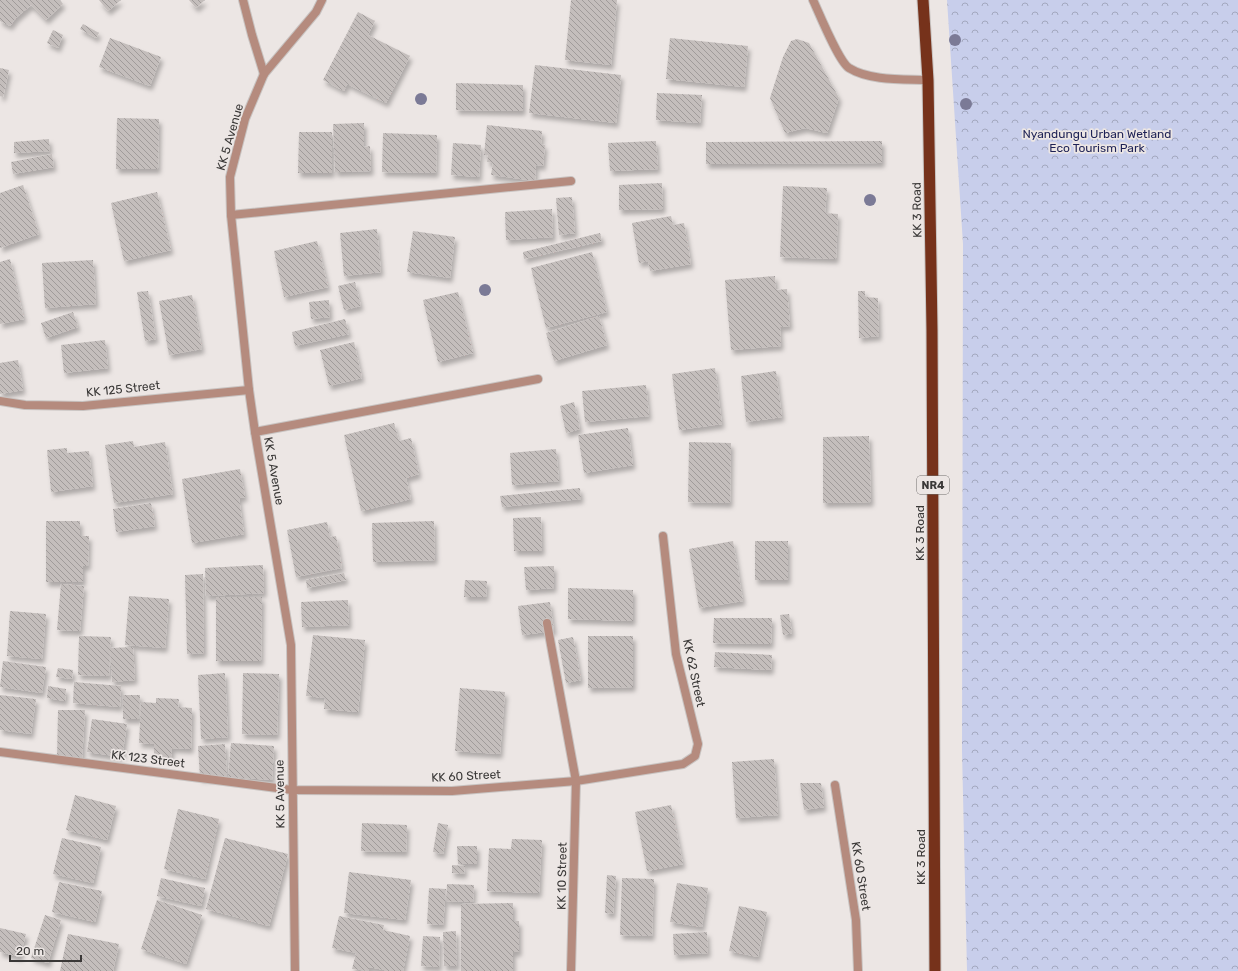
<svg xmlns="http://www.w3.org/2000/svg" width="1238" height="971" font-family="Rubik,sans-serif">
  <defs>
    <pattern id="park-crowns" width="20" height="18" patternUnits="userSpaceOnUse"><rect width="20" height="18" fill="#c8ceeb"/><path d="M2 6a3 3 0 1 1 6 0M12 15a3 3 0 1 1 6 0" fill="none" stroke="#a3a8bf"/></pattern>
    <pattern id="building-back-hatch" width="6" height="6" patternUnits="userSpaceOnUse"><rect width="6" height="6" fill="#c4bebc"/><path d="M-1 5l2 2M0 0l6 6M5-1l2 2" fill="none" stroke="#a09b9a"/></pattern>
    <filter id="shadow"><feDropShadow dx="2.5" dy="4.5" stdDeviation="2" flood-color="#0004"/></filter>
  </defs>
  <rect width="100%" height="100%" fill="#ece6e4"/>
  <polygon fill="url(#park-crowns)" points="947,0 1238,0 1238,971 967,971 962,751 963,244"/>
  <g fill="url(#building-back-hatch)" filter="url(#shadow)">
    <polygon points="0,0 60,0 63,4 46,20 31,5 16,18 10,26 0,21"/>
    <polygon points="99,0 121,0 108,11"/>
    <polygon points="189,0 205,0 196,8"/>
    <polygon points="571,0 617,0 611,65 565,60"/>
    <polygon points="358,12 375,21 368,35 410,56 386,103 347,84 344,91 323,80"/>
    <polygon points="83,24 99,33 96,38 80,29"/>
    <polygon points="53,30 63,35 58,48 47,43"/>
    <polygon points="110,38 161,57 150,86 99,67"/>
    <polygon points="670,38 748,46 744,87 666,79"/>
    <polygon points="797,39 809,43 839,98 827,133 805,128 785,133 770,98 783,57 791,41"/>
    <polygon points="535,65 621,75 616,123 529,113"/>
    <polygon points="0,68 9,70 3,97 0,96"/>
    <polygon points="456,83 523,85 523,111 456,110"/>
    <polygon points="657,93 702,95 700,123 656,120"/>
    <polygon points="117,118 159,119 158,169 116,169"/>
    <polygon points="364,123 364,147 370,146 371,171 335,172 333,124"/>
    <polygon points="487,125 542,131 541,144 545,145 543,166 536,165 535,181 491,175 493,163 487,162 488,155 484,155"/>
    <polygon points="299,132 332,132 332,173 298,173"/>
    <polygon points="383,133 437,135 436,173 382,172"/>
    <polygon points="49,139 50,151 14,153 14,142"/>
    <polygon points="656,141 658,169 610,171 608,143"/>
    <polygon points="882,141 882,163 706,164 706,142"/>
    <polygon points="453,143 481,145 479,177 451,175"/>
    <polygon points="52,154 54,167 13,174 11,162"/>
    <polygon points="662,183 663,209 619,210 619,185"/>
    <polygon points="23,185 39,234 0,248 0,193"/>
    <polygon points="783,186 827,188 825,213 838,214 836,259 780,257"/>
    <polygon points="157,192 171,250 124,261 111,203"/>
    <polygon points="572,197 575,233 559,235 556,198"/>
    <polygon points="552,209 553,237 506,240 505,212"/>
    <polygon points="671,216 673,225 684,223 691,264 650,271 648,261 639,263 632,223"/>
    <polygon points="377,229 381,272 344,276 340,233"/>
    <polygon points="413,231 455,237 450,278 407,272"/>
    <polygon points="600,233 602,241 524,259 523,252"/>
    <polygon points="317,241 328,287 284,297 274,251"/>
    <polygon points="592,252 607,312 546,328 531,268"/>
    <polygon points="10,259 24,319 0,324 0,262"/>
    <polygon points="93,260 96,304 45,308 42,263"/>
    <polygon points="775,276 776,290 787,289 790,326 780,327 781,346 731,350 725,280"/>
    <polygon points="355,282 361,306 344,310 338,286"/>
    <polygon points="148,291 156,339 145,341 137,292"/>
    <polygon points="858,291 865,291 865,297 878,298 879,336 859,338"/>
    <polygon points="458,292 473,353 438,362 423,300"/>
    <polygon points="192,295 202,349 169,355 159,301"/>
    <polygon points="329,300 330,317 311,319 309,302"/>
    <polygon points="73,312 78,327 46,338 41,323"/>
    <polygon points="599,316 607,345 554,361 546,333"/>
    <polygon points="345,319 349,334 295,346 292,332"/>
    <polygon points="105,340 108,368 64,373 61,345"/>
    <polygon points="354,342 362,378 329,386 320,350"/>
    <polygon points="18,360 23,390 0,394 0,363"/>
    <polygon points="715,368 722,424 679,430 672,374"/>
    <polygon points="776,371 782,417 746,422 741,376"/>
    <polygon points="646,385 649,416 585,422 582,391"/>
    <polygon points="574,402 580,429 566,433 560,406"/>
    <polygon points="394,423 399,441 411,438 419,474 406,478 411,499 361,511 344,435"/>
    <polygon points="628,428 633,465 584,473 578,435"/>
    <polygon points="869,436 871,502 823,503 823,437"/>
    <polygon points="133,441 134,447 165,442 173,494 114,503 105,445"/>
    <polygon points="689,442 731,443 730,503 688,502"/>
    <polygon points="67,448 67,453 89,451 93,486 51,492 47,450"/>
    <polygon points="556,449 559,481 512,485 510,453"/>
    <polygon points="240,469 245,497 239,498 244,534 192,543 182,479"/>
    <polygon points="580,488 581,499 502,507 500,496"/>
    <polygon points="151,503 155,526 116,532 113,509"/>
    <polygon points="541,517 542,551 514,551 513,518"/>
    <polygon points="46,521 80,521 80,536 89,536 88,566 83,566 83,582 46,582"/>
    <polygon points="434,521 435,560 373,562 372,523"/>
    <polygon points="327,522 330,537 336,536 342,568 296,577 287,530"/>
    <polygon points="733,541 743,601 699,608 689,549"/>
    <rect x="755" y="541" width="33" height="39"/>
    <polygon points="263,565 264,593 206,596 205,568"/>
    <polygon points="554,566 554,588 526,590 524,567"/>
    <polygon points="344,573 346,580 307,588 306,580"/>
    <polygon points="203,574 204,653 187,654 185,575"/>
    <polygon points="465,580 487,581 486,597 464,597"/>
    <polygon points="61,584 84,586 80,631 57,630"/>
    <polygon points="568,588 633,590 633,621 568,619"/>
    <polygon points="129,596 169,599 165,648 125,645"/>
    <polygon points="216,597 262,597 261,661 216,661"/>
    <polygon points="348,600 349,625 302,627 301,602"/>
    <polygon points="550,602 554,631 522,635 518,606"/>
    <polygon points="10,611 46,614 42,659 7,656"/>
    <polygon points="789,614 792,633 783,635 780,615"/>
    <polygon points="714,618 772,618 771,644 713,643"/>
    <polygon points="313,635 365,640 358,712 324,709 325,698 306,696"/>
    <polygon points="79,636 111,637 110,648 133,647 135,680 112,682 110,650 109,676 78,675"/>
    <polygon points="588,636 633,636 633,687 588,688"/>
    <polygon points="573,637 581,680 566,683 558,640"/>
    <polygon points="715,652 772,655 771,670 714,667"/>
    <polygon points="3,661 46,667 42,693 0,687"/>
    <polygon points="58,668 73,670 72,679 56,677"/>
    <polygon points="225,673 228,737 201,739 198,675"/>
    <polygon points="243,673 279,674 277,735 242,734"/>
    <polygon points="74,682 121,686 120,707 73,703"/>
    <polygon points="48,686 66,689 65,701 47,698"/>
    <polygon points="460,688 505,692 500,754 455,751"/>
    <polygon points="0,695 36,699 31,734 0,730"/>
    <polygon points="123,695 140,695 139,719 123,719"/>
    <polygon points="156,698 179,699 178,707 192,708 191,749 172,748 171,757 154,756 154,744 139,743 141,702 156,703"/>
    <polygon points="58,710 85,710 82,760 57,759"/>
    <polygon points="92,719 127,724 122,757 87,752"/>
    <polygon points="231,743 274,746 272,780 228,777"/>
    <polygon points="225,744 227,776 200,778 198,746"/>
    <polygon points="774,759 778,815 736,818 732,762"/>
    <polygon points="800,783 821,783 824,807 804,810"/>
    <polygon points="75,795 116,806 107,840 66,830"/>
    <polygon points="671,805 683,864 647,871 635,812"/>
    <polygon points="178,809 219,819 205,879 164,869"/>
    <polygon points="362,823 407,825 406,852 361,851"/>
    <polygon points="438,823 448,825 443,854 433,852"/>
    <polygon points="62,838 101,847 93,883 53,874"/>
    <polygon points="225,838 288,854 269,926 206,909"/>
    <polygon points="512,839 542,840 539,893 487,891 489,848 511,849"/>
    <polygon points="457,846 477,846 477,864 458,864"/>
    <polygon points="452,865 465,866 464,874 452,873"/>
    <polygon points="349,872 411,880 405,920 344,913"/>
    <polygon points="607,875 616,876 613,914 605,913"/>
    <polygon points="161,878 205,888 201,906 157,896"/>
    <polygon points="622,878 654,879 652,936 620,935"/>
    <polygon points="59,882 102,891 95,922 52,912"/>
    <polygon points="677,883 708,888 702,927 670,922"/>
    <polygon points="447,884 474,885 473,902 446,901"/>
    <polygon points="429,888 446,889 443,925 427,924"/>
    <polygon points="157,900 202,915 186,964 141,949"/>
    <polygon points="513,903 513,921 519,921 519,952 513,952 513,971 461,971 461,904"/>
    <polygon points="739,906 767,912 758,957 729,951"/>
    <polygon points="45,915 61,920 48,963 31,958"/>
    <polygon points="339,916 384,925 383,930 410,936 403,971 389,971 369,967 369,971 352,969 356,953 332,948"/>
    <polygon points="0,928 26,934 20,957 0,952"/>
    <polygon points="456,931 457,966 444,966 443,932"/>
    <polygon points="707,932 708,953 674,955 673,934"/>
    <polygon points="68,934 119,944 113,971 60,971"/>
    <polygon points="423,936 440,937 439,967 421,966"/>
  </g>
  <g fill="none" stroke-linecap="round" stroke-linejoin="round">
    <defs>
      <g id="minor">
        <polyline points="243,0 252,35 264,74"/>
        <path d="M813,0C819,13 839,62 849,68C870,81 903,79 928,80"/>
        <polyline points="231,215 571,181"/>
        <polyline points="0,401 25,405 83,406 249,390"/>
        <polyline points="255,432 538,379"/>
        <polyline points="547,623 576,781 571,971"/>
        <polyline points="0,752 292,790 452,791 576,781 683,764 695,756 698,744 676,654 663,536"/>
        <polyline points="835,785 856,920 858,971"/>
        <polyline points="295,971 291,645 255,432 249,390 231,215 230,177 245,119 264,74 316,12 322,0"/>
      </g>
      <polyline id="trunk" points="923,0 928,80 932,330 935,971"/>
    </defs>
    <use href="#minor" stroke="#c8c3c1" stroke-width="10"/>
    <use href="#trunk" stroke="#c8c3c1" stroke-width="13"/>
    <use href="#minor" stroke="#b58b7e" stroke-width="8"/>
    <use href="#trunk" stroke="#76321b" stroke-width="11"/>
  </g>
  <g fill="#7b7a96">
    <circle cx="955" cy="40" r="6"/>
    <circle cx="421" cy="99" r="6"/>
    <circle cx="966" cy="104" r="6"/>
    <circle cx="870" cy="200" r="6"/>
    <circle cx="485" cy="290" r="6"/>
  </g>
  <g text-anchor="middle" stroke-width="3.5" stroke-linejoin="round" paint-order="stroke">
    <rect fill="#ece6e4" stroke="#6f6c6b" stroke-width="1" x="917" y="476" width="32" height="18" rx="3"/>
    <g font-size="11" font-weight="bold" fill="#3a3837">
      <text x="933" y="489">NR4</text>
    </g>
    <g font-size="12" fill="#1e2256" stroke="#ece6e4">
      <text x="1097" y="138">Nyandungu Urban Wetland<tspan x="1097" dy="14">Eco Tourism Park</tspan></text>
    </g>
    <g font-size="12" fill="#3a3837" stroke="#ece6e4">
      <text transform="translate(230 137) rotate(-74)" y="4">KK 5 Avenue</text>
      <text transform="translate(917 210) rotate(-91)" y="4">KK 3 Road</text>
      <text transform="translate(123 389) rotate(-6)" y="4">KK 125 Street</text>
      <text transform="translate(274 471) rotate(80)" y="4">KK 5 Avenue</text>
      <text transform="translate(920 533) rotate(-90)" y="4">KK 3 Road</text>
      <text transform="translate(694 673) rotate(78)" y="4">KK 62 Street</text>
      <text transform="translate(148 759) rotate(7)" y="4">KK 123 Street</text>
      <text transform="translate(466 776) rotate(-3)" y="4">KK 60 Street</text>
      <text transform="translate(280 794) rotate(-91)" y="4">KK 5 Avenue</text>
      <text transform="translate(921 857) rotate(-90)" y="4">KK 3 Road</text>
      <text transform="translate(562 876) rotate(-89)" y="4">KK 10 Street</text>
      <text transform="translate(861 876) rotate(81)" y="4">KK 60 Street</text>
    </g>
  </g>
  <path d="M10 955v6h71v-6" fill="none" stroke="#3a3837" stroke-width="2"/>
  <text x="16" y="955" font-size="12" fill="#3a3837" stroke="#ece6e4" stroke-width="3" paint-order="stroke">20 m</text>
</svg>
